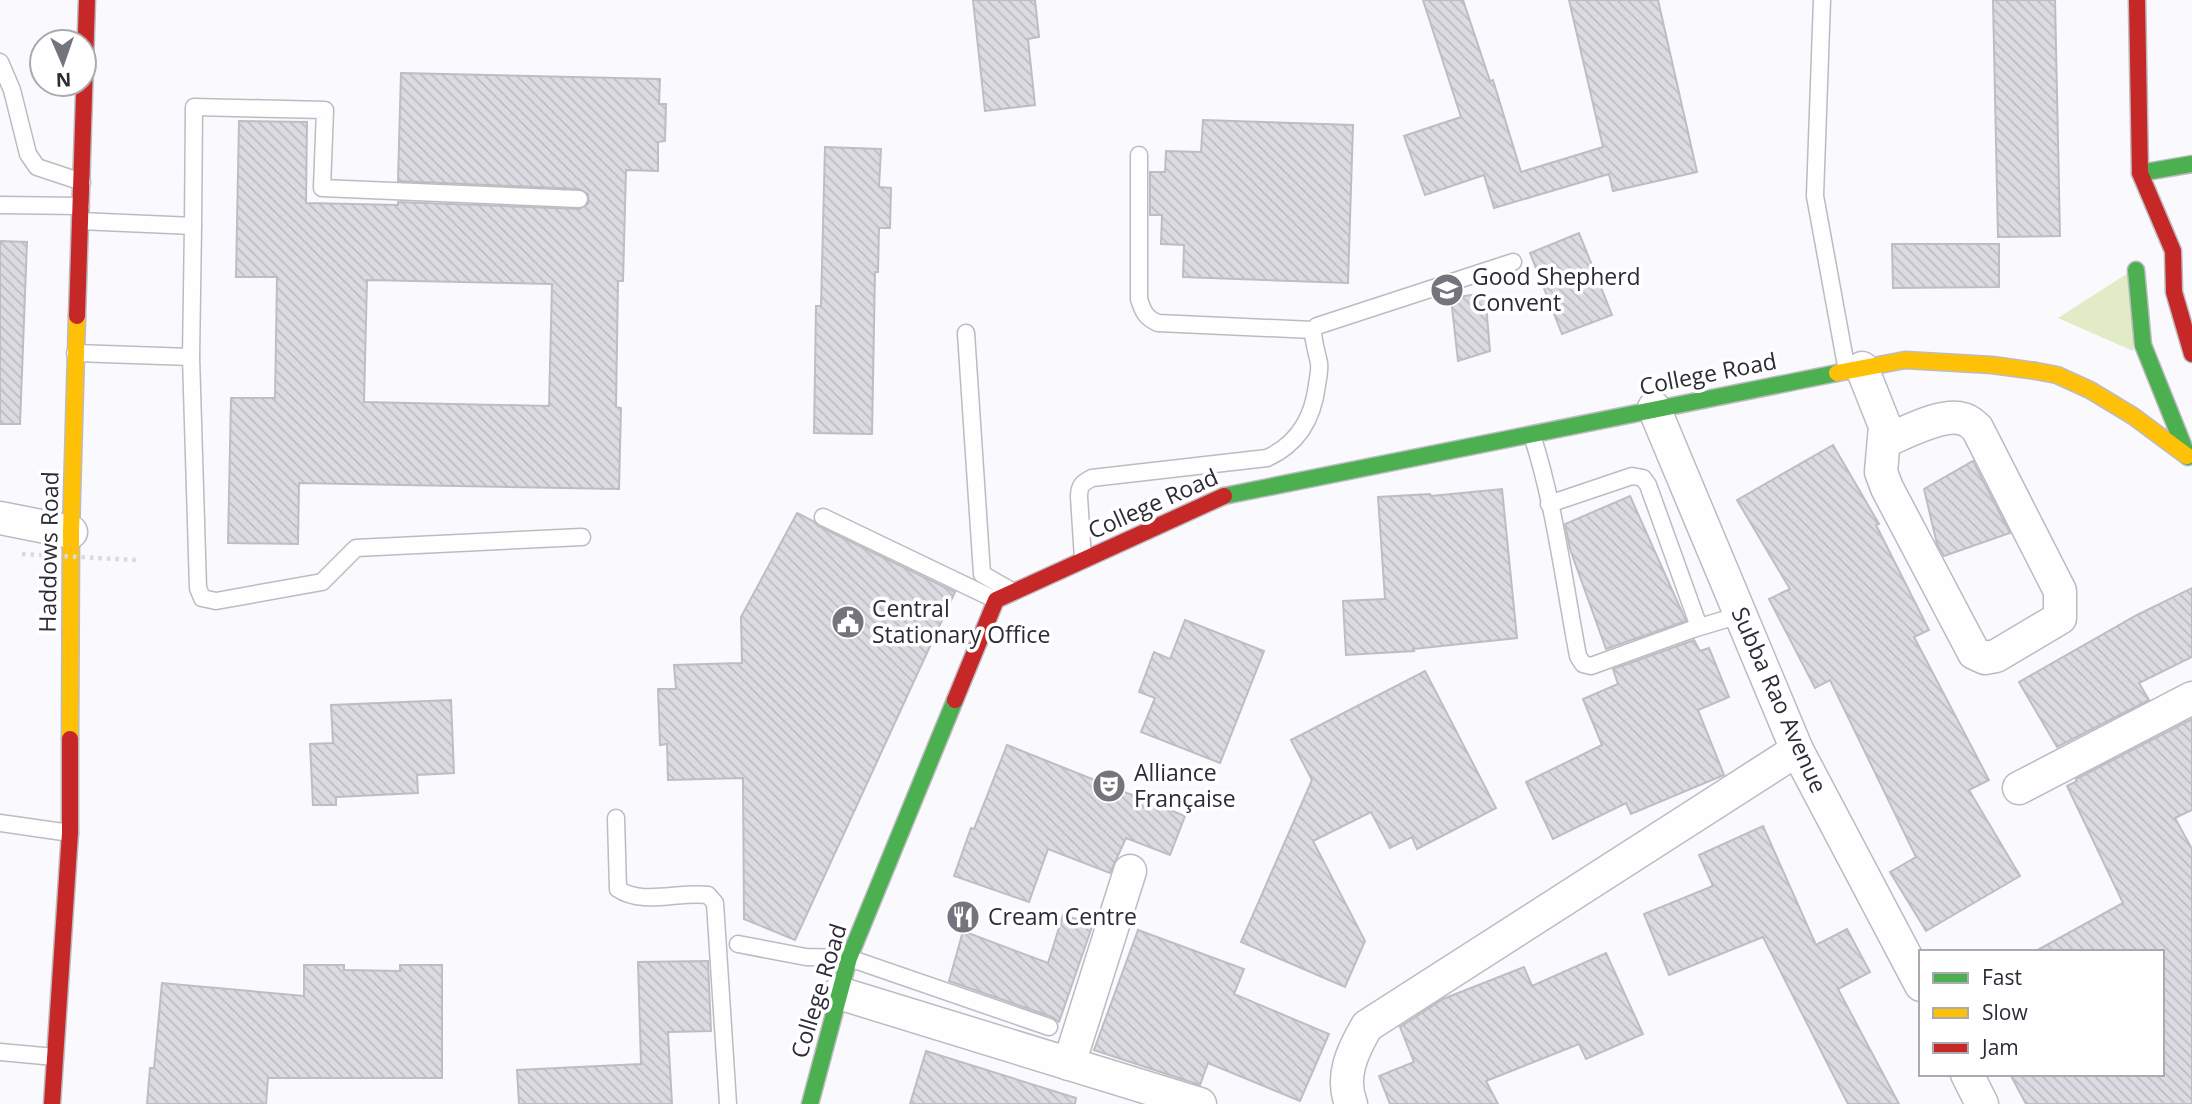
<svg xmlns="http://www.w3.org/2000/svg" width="2192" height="1104" font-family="'Open Sans',sans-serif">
  <defs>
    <pattern id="building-back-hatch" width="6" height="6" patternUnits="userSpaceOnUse" patternTransform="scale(1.75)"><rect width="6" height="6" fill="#dcdbe2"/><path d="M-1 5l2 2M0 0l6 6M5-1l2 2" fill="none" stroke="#bdbcc2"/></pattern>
  </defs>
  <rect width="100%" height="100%" fill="#faf9fd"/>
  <polygon fill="#e1ebc5" points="2139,266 2133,351 2058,318"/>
  <g fill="url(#building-back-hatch)" stroke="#bfbdc4" stroke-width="2" fill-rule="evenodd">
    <polygon points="973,0 1035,0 1039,37 1028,39 1035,105 985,111"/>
    <polygon points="1423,0 1463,0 1490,81 1493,80 1521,172 1603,147 1569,0 1658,0 1697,172 1613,191 1609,174 1494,208 1484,175 1425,195 1404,136 1461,117"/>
    <polygon points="1993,0 2055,0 2060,236 1998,237"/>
    <path d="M401,73L660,79L659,104H666L665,141L658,142V171L626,170L623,281H618L616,407L621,408L619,489L299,483L298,544L228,543L231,398H275L277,277H236L239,121L307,122L306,203L398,205V202L579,209L588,204V194L579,189L398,181ZM367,280L552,284L549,406L364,402Z"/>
    <polygon points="1203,120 1353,125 1348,283 1183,277 1184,245 1161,244 1162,215 1150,215 1150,172 1165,172 1166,151 1201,152"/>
    <polygon points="825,147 881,149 879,187 891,188 890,228 879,228 878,272 875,272 872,434 814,433 816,306 821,306"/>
    <polygon points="1579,233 1612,315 1562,334 1530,253"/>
    <polygon points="0,241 27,242 20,424 0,424"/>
    <polygon points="1892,244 1999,244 1999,287 1893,288"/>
    <polygon points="1485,293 1490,351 1458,361 1451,298"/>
    <polygon points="1833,445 1879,524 1876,525 1929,630 1914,637 1989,780 1969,790 2020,876 1926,931 1890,872 1916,857 1830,680 1815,688 1769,599 1790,589 1737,500"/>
    <polygon points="1973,461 2010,533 1944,556 1937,544 1924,489"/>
    <polygon points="1502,489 1517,638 1413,649 1414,651 1346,655 1343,601 1385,599 1378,497 1430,494 1431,496"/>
    <polygon points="1630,496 1686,621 1606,649 1570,549 1565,524"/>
    <polygon points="797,513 813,521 818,526 955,592 795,940 744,919 743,778 668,780 667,744 660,745 658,689 676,689 674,665 742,663 741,617"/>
    <polygon points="2192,588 2192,657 2139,683 2149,700 2057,747 2019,682 2137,615"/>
    <polygon points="1185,620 1264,651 1220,763 1141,732 1155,698 1139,692 1154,652 1170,659"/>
    <polygon points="1694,640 1700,651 1709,648 1729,697 1698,710 1724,775 1631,814 1626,803 1553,839 1526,782 1602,745 1583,699 1618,684 1613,669"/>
    <polygon points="1425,671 1496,808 1417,849 1412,837 1390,848 1371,812 1313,841 1365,941 1345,987 1241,942 1312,780 1291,740"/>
    <polygon points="451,700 454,773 417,775 418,793 336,797 336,805 313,805 310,744 333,743 331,705"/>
    <polygon points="2192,719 2192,810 2175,818 2192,849 2192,1104 2026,1104 2010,1074 2162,1074 2162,952 2034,952 2123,903 2067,786 2077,781 2076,779"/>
    <polygon points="1007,745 1185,816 1170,855 1126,838 1110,873 1048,849 1029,902 954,876 971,828 974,829"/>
    <polygon points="1763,826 1816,945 1847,929 1870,972 1838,989 1899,1104 1848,1104 1763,937 1669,975 1644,914 1713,886 1699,855"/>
    <polygon points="1063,915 1093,924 1059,1022 1052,1017 949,981 963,931 1048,963"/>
    <polygon points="1138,930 1244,969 1234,994 1329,1034 1300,1101 1208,1063 1200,1085 1094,1050"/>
    <polygon points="1606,953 1643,1034 1586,1059 1579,1044 1486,1081 1498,1104 1390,1104 1379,1076 1414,1062 1400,1027 1443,999 1524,967 1532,986"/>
    <polygon points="708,961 711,1031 668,1032 672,1104 519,1104 517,1070 641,1064 638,962"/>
    <polygon points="304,965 344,965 344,970 400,971 400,965 442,965 442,1078 268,1078 266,1104 147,1104 150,1068 154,1068 162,983 304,996"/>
    <polygon points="926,1051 1076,1098 1075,1104 910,1104"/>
  </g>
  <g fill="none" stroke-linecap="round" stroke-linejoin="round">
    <defs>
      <g id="lane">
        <polyline points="1822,0 1815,196 1847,371"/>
        <polyline points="0,62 12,90 28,154 37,167 82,182"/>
        <path d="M1139,155V299C1143,312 1146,318 1158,323L1313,330"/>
        <polyline points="0,205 81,206"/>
        <polyline points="193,226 194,107 325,110 322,188 579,199"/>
        <polyline points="966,333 982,574 1010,590"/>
        <polyline points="75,353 191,357 193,226 80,221"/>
        <polyline points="191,357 198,588 202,598 216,601 322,582 356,548 582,537"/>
        <path d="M1532,435C1555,506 1564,583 1578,656L1583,664L1591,666L1693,629L1698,624L1648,485L1643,478L1632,476L1549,504"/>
        <polyline points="823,517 996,600"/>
        <path d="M1083,559L1079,497C1079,486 1082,483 1092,478L1267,458C1298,444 1313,418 1317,385C1318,378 1320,370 1319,363C1317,352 1313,342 1313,330L1317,326L1513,262"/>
        <polyline points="1693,629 1740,615"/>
        <path d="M616,818L618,889C643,906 679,891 708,895L715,903L728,1104"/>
        <polyline points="0,823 70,833"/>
        <polyline points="738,944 806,957 849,958 1049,1027"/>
        <polyline points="0,1052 55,1057"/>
      </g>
      <g id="street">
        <path d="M1862,368L1885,426L1881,472L1887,488L1974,653L1985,658L1996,656L2060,618V591L1977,428C1973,425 1969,420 1963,419C1943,412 1905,433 1885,441"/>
        <polyline points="1654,408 1797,750 1921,985"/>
        <polyline points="0,518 71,532"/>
        <polyline points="2019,788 2192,698"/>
        <polyline points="839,993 1200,1104"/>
        <polyline points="1069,1064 1130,871"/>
        <polyline points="1967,1074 1982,1104"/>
        <path d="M1351,1104C1340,1076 1353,1050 1367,1026L1797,750"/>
      </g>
      <g id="fast">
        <polyline points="2140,173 2192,164"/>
        <polyline points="2136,270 2143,345 2188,457"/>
        <polyline points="1224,496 1837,373"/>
        <polyline points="810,1104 849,958 955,700"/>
      </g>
      <g id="slow">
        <polyline points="1837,373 1905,360 1992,365 2036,371 2057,375 2090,390 2133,416 2187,456"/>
        <polyline points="70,739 71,532 77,316"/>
      </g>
      <g id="jam">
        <polyline points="2137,0 2140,173 2173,251 2174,292 2192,354"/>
        <polyline points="77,316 87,0"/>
        <polyline points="955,700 996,600 1224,496"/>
        <polyline points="52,1104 70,833 70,739"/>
      </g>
    </defs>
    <use href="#lane" stroke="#bdbbc2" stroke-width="19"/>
    <use href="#street" stroke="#bdbbc2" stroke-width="35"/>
    <use href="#fast" stroke="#bdbbc2" stroke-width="19"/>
    <use href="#slow" stroke="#bdbbc2" stroke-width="19"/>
    <use href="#jam" stroke="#bdbbc2" stroke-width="19"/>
    <use href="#lane" stroke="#fefeff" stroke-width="16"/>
    <use href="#street" stroke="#fefeff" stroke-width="32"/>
    <use href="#fast" stroke="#4caf50" stroke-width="16"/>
    <use href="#slow" stroke="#ffc107" stroke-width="16"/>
    <use href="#jam" stroke="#c62828" stroke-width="16"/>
    <polyline stroke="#dad9db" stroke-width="4.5" stroke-dasharray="3.5 5" stroke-linecap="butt" points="22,554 136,560"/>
  </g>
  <defs>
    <symbol id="school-disc" viewBox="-11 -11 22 22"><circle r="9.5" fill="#75737c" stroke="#fff"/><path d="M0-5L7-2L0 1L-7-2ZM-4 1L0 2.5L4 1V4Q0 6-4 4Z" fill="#fff"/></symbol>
    <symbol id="civic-disc" viewBox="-11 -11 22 22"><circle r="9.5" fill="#75737c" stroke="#fff"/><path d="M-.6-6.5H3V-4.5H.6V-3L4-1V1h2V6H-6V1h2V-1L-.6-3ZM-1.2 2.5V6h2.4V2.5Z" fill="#fff"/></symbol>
    <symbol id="theatre-disc" viewBox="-11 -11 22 22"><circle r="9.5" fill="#75737c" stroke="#fff"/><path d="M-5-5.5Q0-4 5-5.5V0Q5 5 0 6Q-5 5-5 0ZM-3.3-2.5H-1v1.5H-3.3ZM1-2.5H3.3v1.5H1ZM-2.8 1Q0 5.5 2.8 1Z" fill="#fff"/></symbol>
    <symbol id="restaurant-disc" viewBox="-11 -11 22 22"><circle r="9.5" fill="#75737c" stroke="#fff"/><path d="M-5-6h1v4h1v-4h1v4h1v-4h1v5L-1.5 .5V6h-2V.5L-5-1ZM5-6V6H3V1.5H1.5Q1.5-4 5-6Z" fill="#fff"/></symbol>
  </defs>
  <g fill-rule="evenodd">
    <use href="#school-disc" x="1428" y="271" width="38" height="38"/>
    <use href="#civic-disc" x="829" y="603" width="38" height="38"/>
    <use href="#theatre-disc" x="1090" y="767" width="38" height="38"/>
    <use href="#restaurant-disc" x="944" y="898" width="38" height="38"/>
  </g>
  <g text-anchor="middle" stroke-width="7" stroke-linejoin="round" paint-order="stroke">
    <g font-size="23" fill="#2d2b36" stroke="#fff" text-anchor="start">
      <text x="1472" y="285">Good Shepherd<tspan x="1472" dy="26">Convent</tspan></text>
      <text x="872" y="617">Central<tspan x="872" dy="26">Stationary Office</tspan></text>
      <text x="1134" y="781">Alliance<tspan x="1134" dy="26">Française</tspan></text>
      <text x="988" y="925">Cream Centre</text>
    </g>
    <g font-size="23" fill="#2d2b36" stroke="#fff">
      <text transform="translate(1708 374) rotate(-11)" y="8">College Road</text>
      <text transform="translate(1153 504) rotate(-24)" y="8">College Road</text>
      <text transform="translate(49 552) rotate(-89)" y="8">Haddows Road</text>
      <text transform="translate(1779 700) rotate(66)" y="8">Subba Rao Avenue</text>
      <text transform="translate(819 991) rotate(-73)" y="8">College Road</text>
    </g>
  </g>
  <rect x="1919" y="950" width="245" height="126" fill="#ffffff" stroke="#abaaaf" stroke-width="2"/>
  <rect x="1933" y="973" width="35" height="10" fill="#4caf50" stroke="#abaaaf" stroke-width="2"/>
  <text x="1982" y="985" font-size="21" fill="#2d2b36">Fast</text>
  <rect x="1933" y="1008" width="35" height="10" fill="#ffc107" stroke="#abaaaf" stroke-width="2"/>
  <text x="1982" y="1020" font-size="21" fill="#2d2b36">Slow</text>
  <rect x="1933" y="1043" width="35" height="10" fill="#c62828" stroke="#abaaaf" stroke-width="2"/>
  <text x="1982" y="1055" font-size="21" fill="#2d2b36">Jam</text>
  <g transform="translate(63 63) rotate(178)"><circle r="33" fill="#ffffff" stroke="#abaaaf" stroke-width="2"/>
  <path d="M0-5L12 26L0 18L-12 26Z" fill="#75737c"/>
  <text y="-10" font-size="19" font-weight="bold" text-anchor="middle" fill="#2d2b36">N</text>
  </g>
</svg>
